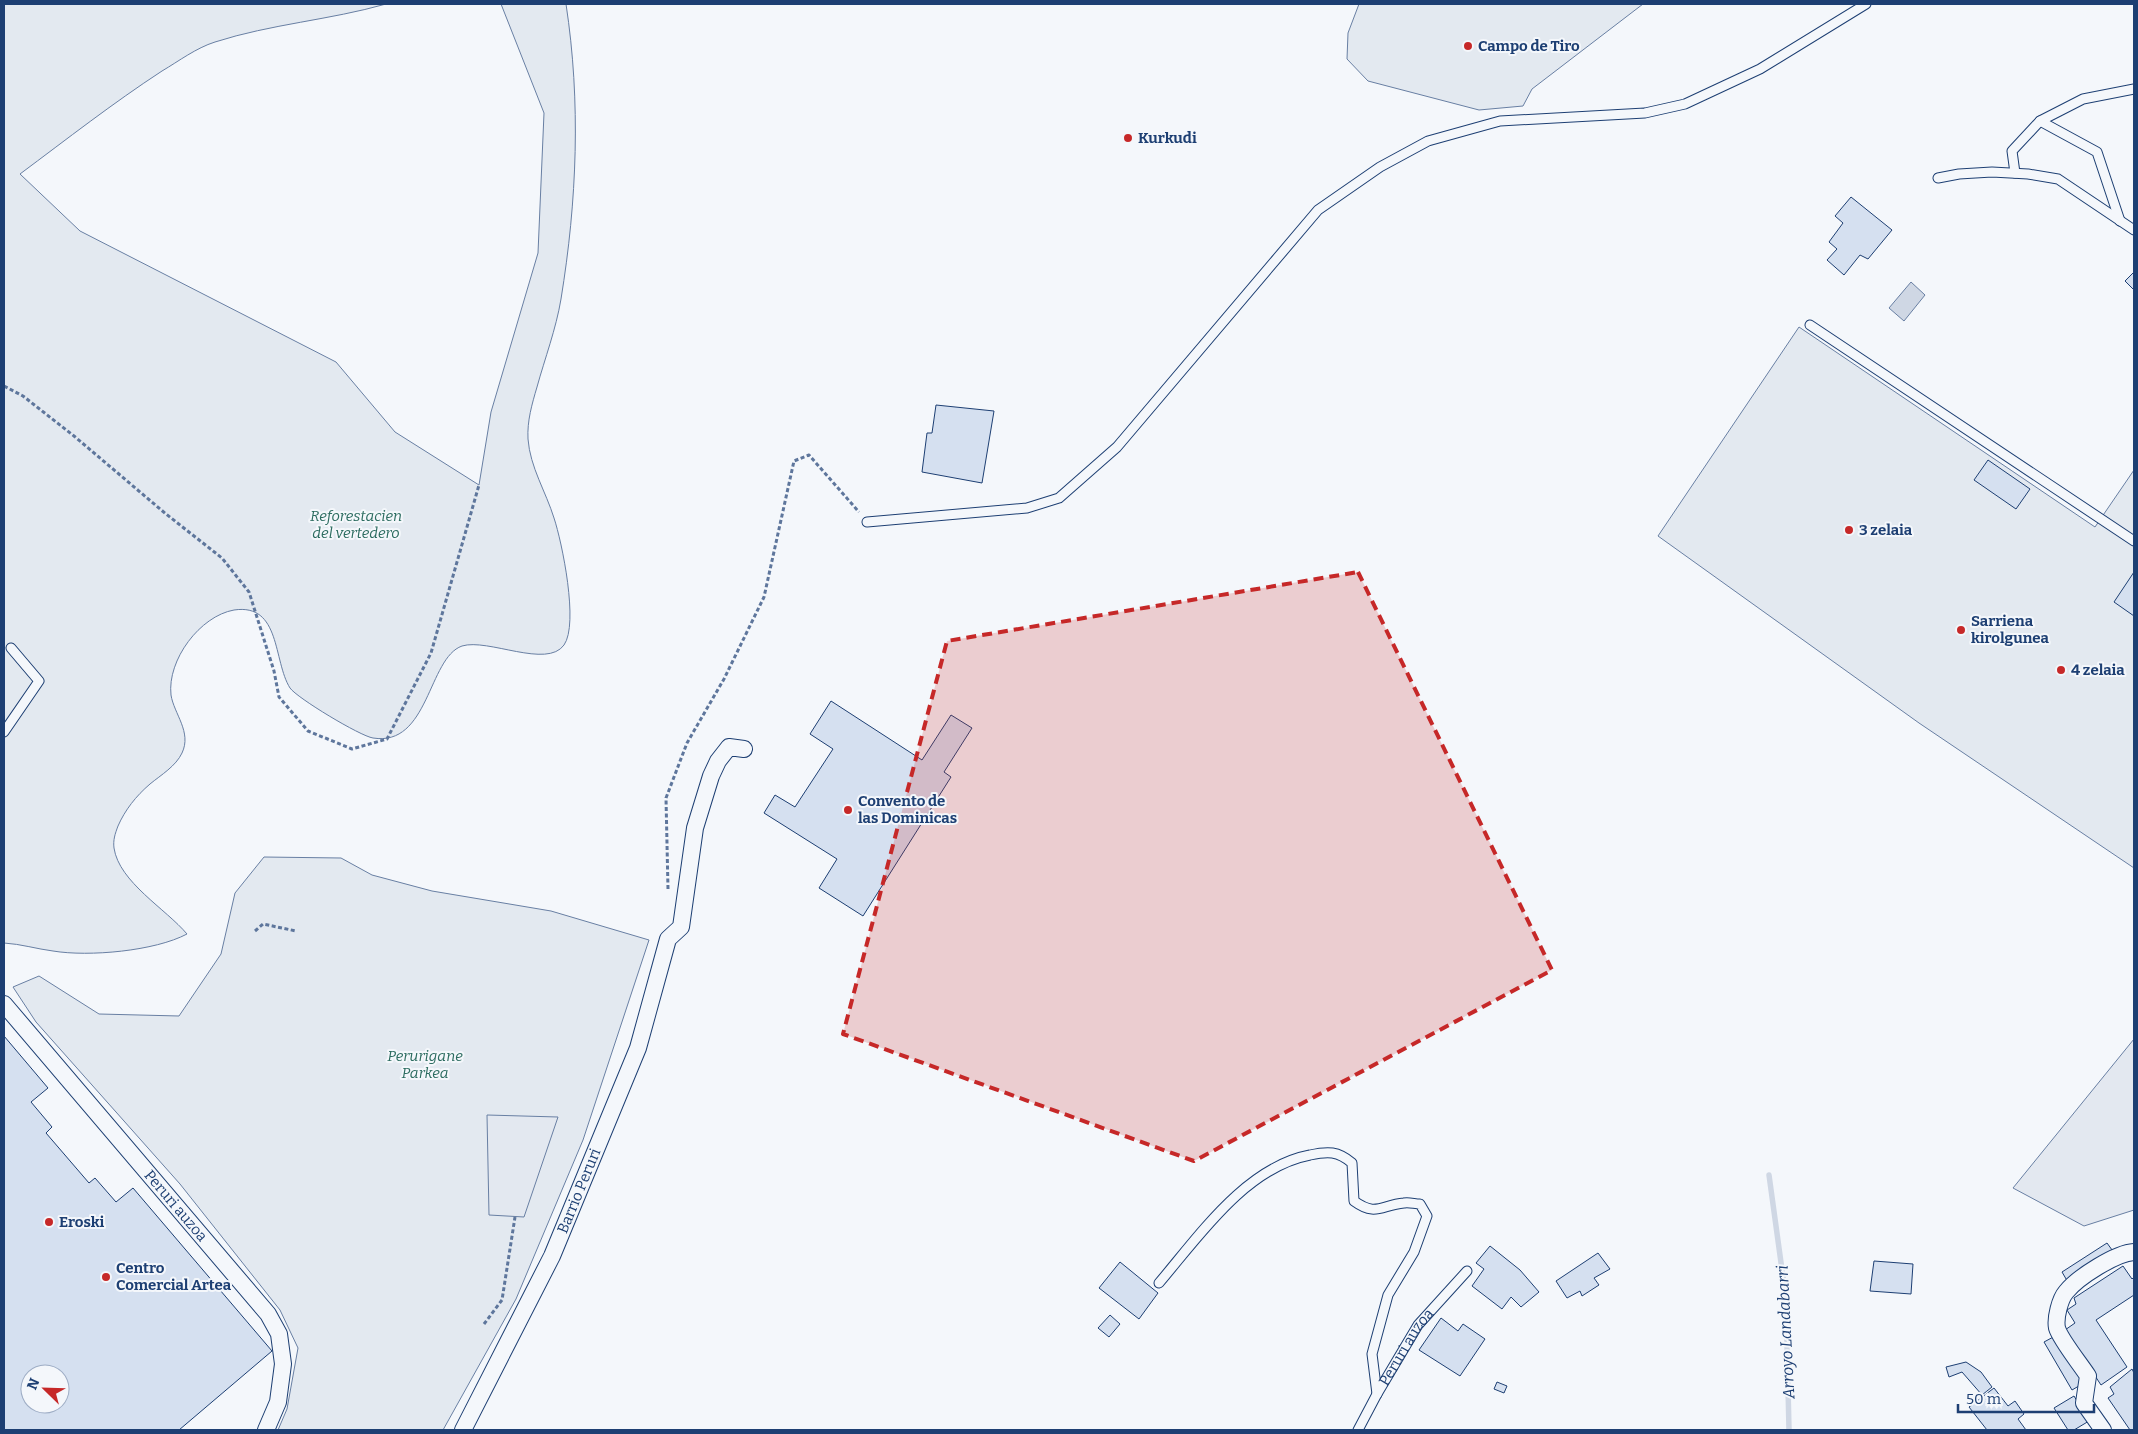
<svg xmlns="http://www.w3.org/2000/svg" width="2138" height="1434" font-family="Bitter,serif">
  <rect width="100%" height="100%" fill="#f4f7fb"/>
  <g fill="#e3e9f0" stroke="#687fa3">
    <path d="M4,4H386C330,20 271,24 215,42C196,48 179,61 162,71C113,103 67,139 20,174L80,231L336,362L395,432L479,485L491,412L538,253L544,113L501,4H566C581,102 577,201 561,299C556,329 545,358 537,387C532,404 527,421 528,439C530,467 546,492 554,518C562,542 579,624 564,645C547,669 488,638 462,646C428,658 429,747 373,738C360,736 297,698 290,688C273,661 281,603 234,610C200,616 167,660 171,695C174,714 192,732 182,753C176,766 161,775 150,784C136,796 125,810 118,826C115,834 113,840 114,848C119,882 166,909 187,934C155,951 89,957 53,951C37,949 21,944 4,943Z"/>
    <polygon points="1359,4 1643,4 1532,89 1523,106 1479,110 1368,81 1347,59 1348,33"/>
    <polygon points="1799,327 2095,527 2134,470 2134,868 1919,723 1658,536"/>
    <polygon points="264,857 341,858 372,875 432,891 551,911 649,940 583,1140 516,1299 443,1430 278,1430 287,1409 298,1348 280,1310 180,1184 36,1022 13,987 39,976 99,1014 179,1016 221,954 235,893"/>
  </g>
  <g fill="#e3e8f0" stroke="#687fa3">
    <polygon points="2134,1039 2134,1210 2084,1226 2013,1188"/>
    <polygon points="487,1115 558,1117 524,1217 489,1215"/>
  </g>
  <polygon fill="#cfd7e4" stroke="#687fa3" points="1911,282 1925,295 1904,321 1889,308"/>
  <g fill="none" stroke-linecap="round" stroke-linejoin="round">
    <polyline stroke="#cfd7e4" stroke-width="5.5" points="1769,1175 1786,1299 1789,1430"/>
  </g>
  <g fill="#d5e0f0" stroke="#1d3f73" fill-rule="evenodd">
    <polygon points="1851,197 1892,230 1868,259 1860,255 1844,275 1827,260 1837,249 1829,242 1843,223 1835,216"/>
    <polygon points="2134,272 2134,290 2125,281"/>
    <polygon points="936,405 994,411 982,483 922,472 927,433 932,433"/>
    <polygon points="1988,460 2030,489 2016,509 1974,480"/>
    <polygon points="2134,572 2134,616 2114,602"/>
    <polygon points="831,701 922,760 951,715 972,728 944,772 951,777 863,916 819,888 837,859 764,813 775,795 795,807 833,749 810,734"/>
    <path d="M4,1036L48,1088L31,1102L52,1127L46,1133L89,1183L95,1178L116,1202L133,1188L272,1351L179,1430H4ZM30,1374H60V1404H30Z"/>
    <polygon points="2107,1243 2115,1254 2069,1284 2062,1272"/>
    <polygon points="1490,1246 1520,1270 1539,1292 1521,1307 1511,1297 1502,1309 1472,1286 1484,1269 1476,1263"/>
    <polygon points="1598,1253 1610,1269 1594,1278 1599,1285 1582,1296 1580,1291 1567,1298 1556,1281"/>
    <polygon points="1874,1261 1913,1264 1911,1294 1870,1291"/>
    <polygon points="1120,1262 1158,1293 1139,1319 1099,1288"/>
    <polygon points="2123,1266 2132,1279 2134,1277 2134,1295 2096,1320 2127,1367 2101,1385 2065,1330 2075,1323 2067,1310 2076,1304 2074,1298"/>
    <polygon points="1110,1315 1120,1324 1109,1337 1098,1328"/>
    <polygon points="1441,1318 1458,1331 1463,1324 1485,1339 1460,1376 1419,1350"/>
    <polygon points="2057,1335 2084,1383 2072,1390 2044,1342"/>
    <polygon points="1966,1362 1981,1372 1992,1387 1982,1395 1962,1372 1949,1377 1946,1367"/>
    <polygon points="2132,1369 2134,1373 2134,1430 2130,1430 2108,1398 2114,1394 2110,1387"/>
    <polygon points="1497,1382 1507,1386 1504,1393 1494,1389"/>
    <polygon points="1994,1388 2008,1406 2015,1401 2024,1414 2018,1419 2026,1430 1987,1430 1969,1407"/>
    <polygon points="2074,1396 2089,1421 2074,1430 2068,1430 2054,1408"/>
  </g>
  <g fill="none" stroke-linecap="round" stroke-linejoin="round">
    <defs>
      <g id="lane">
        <polyline points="2040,121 2097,152 2120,221"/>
        <polyline points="2015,173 2012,151 2040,121 2083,99 2134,89"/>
        <polyline points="1938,178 1959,174 1992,172 2028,174 2058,179 2134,230"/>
        <polyline points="1810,325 2134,541"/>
        <polyline points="867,522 1027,508 1059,498 1117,447 1318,210 1380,167 1428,141 1500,121 1645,113 1685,104 1760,69 1866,4"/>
        <polyline points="4,732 39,681 11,648"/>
        <path d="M1159,1283C1199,1236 1246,1167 1310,1155C1328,1151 1338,1151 1352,1163L1354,1201C1376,1217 1381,1205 1404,1203C1409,1202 1415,1204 1420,1204L1427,1216L1414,1252L1388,1295L1372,1354L1377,1394"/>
        <path id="s1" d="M1358,1430L1377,1394L1418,1325L1467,1271"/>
      </g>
      <g id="street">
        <path id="s2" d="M4,1004L268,1314L279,1334L283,1364L278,1402L266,1430"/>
        <path id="s3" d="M463,1430L552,1256L638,1048L668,939L681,927L695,828L711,776L718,761L729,747L744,749"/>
        <path d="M2103,1430L2084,1403L2088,1376C2081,1365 2060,1339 2057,1328C2055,1318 2060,1299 2066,1292C2078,1277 2116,1253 2134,1252"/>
      </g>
    </defs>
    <use href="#lane" stroke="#1d3f73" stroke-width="11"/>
    <use href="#street" stroke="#1d3f73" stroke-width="18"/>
    <g stroke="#5e769c" stroke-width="3" stroke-dasharray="4 2.5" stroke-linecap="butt">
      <polyline points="4,386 23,396 74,436 166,514 222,558 249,592 274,671 279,697 308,731 352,749 387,739 431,653 479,485"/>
      <polyline points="668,889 666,798 687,743 724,679 764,597 794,461 809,455 859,512"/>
      <polyline points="255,931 263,924 296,931"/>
      <polyline points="484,1324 502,1300 515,1217"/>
    </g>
    <use href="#lane" stroke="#f4f7fb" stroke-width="9"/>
    <use href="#street" stroke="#f4f7fb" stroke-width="16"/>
  </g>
  <path fill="#c62828" fill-opacity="0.2" stroke="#c62828" stroke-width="4" stroke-dasharray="10 6" stroke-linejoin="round" d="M1358,572L1552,970L1194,1161L843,1034L947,641Z"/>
  <g fill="#c62828" stroke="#f4f7fb" stroke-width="2">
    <circle cx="1468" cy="46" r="5"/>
    <circle cx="1128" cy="138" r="5"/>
    <circle cx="1849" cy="530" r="5"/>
    <circle cx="1961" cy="630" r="5"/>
    <circle cx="2061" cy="670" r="5"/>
    <circle cx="848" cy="810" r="5"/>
    <circle cx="49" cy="1222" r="5"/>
    <circle cx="106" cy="1277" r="5"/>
  </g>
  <g text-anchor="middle" stroke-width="4" stroke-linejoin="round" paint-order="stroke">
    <g font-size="15" font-weight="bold" fill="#1d3f73" stroke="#f4f7fb" text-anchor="start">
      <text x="1478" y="51">Campo de Tiro</text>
      <text x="1138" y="143">Kurkudi</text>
      <text x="1859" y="535">3 zelaia</text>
      <text x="1971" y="626">Sarriena<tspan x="1971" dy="17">kirolgunea</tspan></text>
      <text x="2071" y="675">4 zelaia</text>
      <text x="858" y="806">Convento de<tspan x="858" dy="17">las Dominicas</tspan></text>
      <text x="59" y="1227">Eroski</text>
      <text x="116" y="1273">Centro<tspan x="116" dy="17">Comercial Artea</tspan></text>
    </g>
    <g font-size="15" font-style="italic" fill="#2c6c60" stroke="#f4f7fb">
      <text x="356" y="521">Reforestacien<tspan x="356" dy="17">del vertedero</tspan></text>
      <text x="425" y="1061">Perurigane<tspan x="425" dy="17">Parkea</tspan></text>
    </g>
    <g font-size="15" fill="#1d3f73" stroke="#f4f7fb">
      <text dy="5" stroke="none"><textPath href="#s3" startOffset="266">Barrio Peruri</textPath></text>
      <text dy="5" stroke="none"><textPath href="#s2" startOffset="265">Peruri auzoa</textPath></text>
      <text dy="5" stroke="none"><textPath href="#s1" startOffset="96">Peruri auzoa</textPath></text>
    </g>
    <g font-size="16" font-style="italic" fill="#1d3f73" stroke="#f4f7fb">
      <text transform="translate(1785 1332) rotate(-93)" y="6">Arroyo Landabarri</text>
    </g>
  </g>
  <rect width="2138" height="1434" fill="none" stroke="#1d3f73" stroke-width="10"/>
  <g transform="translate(45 1389) rotate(293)"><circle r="24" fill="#f4f7fb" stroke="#9eadc5"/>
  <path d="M0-4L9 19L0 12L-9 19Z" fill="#c62828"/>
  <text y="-8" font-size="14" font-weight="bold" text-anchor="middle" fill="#1d3f73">N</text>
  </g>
  <path d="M1958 1404v8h136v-8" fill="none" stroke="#1d3f73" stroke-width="2.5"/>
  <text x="1966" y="1404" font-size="15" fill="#1d3f73" stroke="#f4f7fb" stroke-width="4" paint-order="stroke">50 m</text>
</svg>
